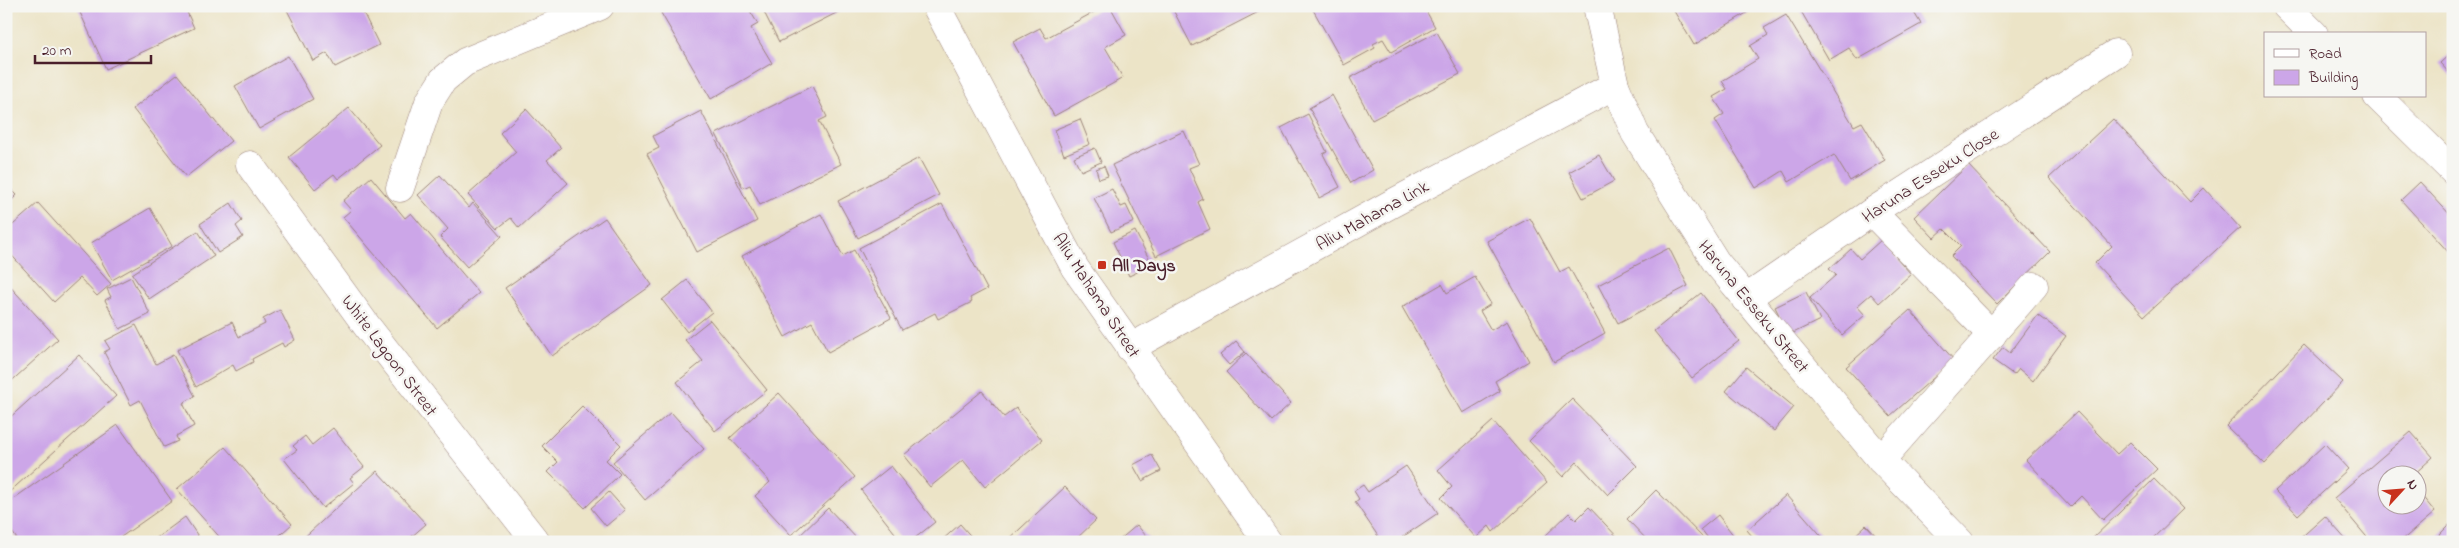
<svg xmlns="http://www.w3.org/2000/svg" width="2459" height="548" font-family="'Indie Flower',sans-serif">
  <rect width="100%" height="100%" fill="#f6f6f2"/>
  <filter id="ink" filterUnits="userSpaceOnUse"><feTurbulence type="fractalNoise" baseFrequency=".02" numOctaves="2"/><feDisplacementMap in="SourceGraphic" scale="10" xChannelSelector="R" yChannelSelector="G"/><feConvolveMatrix kernelMatrix="1 2 1 2 8 2 1 2 1" color-interpolation-filters="sRGB"/></filter>
  <filter id="wash" filterUnits="userSpaceOnUse"><feTurbulence type="fractalNoise" baseFrequency=".0096" numOctaves="4" result="noise"/><feDisplacementMap in="SourceGraphic" scale="20" xChannelSelector="R" yChannelSelector="G"/><feGaussianBlur stdDeviation="1.12" result="paint"/><feColorMatrix in="noise" values="0 0 0 0 0 0 0 0 0 0 0 0 0 0 0 0 0 1.4 0 .05"/><feComposite in="paint" operator="in"/></filter>
  <g filter="url(#wash)">
    <rect width="100%" height="100%" fill="#ece4c7"/>
    <g id="blocks">
      <g fill="#cca6e8">
        <polygon points="77,6 199,6 187,12 194,28 106,69"/>
        <polygon points="285,6 360,6 379,45 335,67 327,53 313,61"/>
        <polygon points="401,6 413,6 404,11"/>
        <polygon points="673,6 747,6 758,24 751,28 772,63 711,99 661,13"/>
        <polygon points="761,6 850,6 779,42"/>
        <polygon points="1105,6 1110,6 1126,35 1105,47 1123,78 1054,116 1013,42 1040,28 1046,38"/>
        <polygon points="1171,6 1270,6 1192,46"/>
        <polygon points="1311,6 1430,6 1425,9 1435,27 1391,52 1383,39 1373,44 1375,48 1344,65"/>
        <polygon points="1671,6 1758,6 1694,45"/>
        <polygon points="1798,6 1910,6 1921,24 1857,60 1849,48 1829,60"/>
        <polygon points="1786,15 1854,126 1862,122 1885,160 1850,181 1834,155 1789,182 1783,171 1756,188 1715,120 1724,114 1713,97 1727,89 1722,81 1758,59 1750,46 1768,35 1764,28"/>
        <polygon points="1437,32 1460,74 1372,120 1350,78"/>
        <polygon points="2453,51 2453,77 2440,63"/>
        <polygon points="288,56 313,99 259,129 235,86"/>
        <polygon points="177,74 231,141 186,177 133,109"/>
        <polygon points="812,86 827,117 819,121 841,164 760,205 750,185 743,188 716,134"/>
        <polygon points="1332,95 1373,170 1351,183 1309,108"/>
        <polygon points="349,108 380,145 338,179 334,174 315,189 289,157"/>
        <polygon points="526,109 561,148 547,160 568,183 519,228 511,218 498,228 468,195 516,152 500,133"/>
        <polygon points="701,111 757,221 697,252 647,154 659,148 653,136"/>
        <polygon points="1308,114 1327,152 1323,154 1340,187 1319,198 1281,128"/>
        <polygon points="1080,119 1090,144 1064,155 1054,130"/>
        <polygon points="2113,119 2190,202 2204,188 2240,228 2144,316 2095,263 2112,246 2049,178"/>
        <polygon points="1184,131 1199,164 1189,168 1203,199 1198,202 1210,229 1156,256 1112,165"/>
        <polygon points="1095,148 1101,162 1081,171 1074,157"/>
        <polygon points="1599,155 1614,181 1583,198 1569,172"/>
        <polygon points="919,158 939,195 858,238 838,201"/>
        <polygon points="1968,165 2050,252 1997,304 1951,256 1961,246 1944,229 1934,238 1914,217"/>
        <polygon points="1104,166 1108,176 1099,179 1096,169"/>
        <polygon points="440,175 469,208 473,203 502,236 467,267 440,237 448,229 418,195"/>
        <polygon points="371,177 405,218 411,213 479,293 437,328 343,217 351,210 343,201"/>
        <polygon points="2420,182 2453,218 2451,255 2401,200"/>
        <polygon points="6,184 17,195 6,206"/>
        <polygon points="1112,189 1121,207 1126,205 1134,222 1111,232 1094,198"/>
        <polygon points="38,203 111,284 97,296 80,278 54,302 6,249 6,231"/>
        <polygon points="231,203 242,221 236,226 243,237 218,253 200,224"/>
        <polygon points="942,204 987,289 970,298 972,302 938,319 935,313 902,330 859,248"/>
        <polygon points="150,208 172,246 112,280 91,243"/>
        <polygon points="821,214 843,256 854,250 891,318 828,352 812,322 785,337 742,256"/>
        <polygon points="605,218 652,285 552,356 505,288"/>
        <polygon points="1530,218 1560,272 1569,267 1605,333 1554,362 1487,241"/>
        <polygon points="198,231 214,256 149,299 132,274"/>
        <polygon points="1135,231 1152,265 1129,276 1113,242"/>
        <polygon points="1881,240 1911,274 1879,303 1871,294 1857,306 1865,315 1842,335 1810,298 1836,275 1829,269 1851,249 1860,259"/>
        <polygon points="1669,248 1688,286 1618,323 1598,285"/>
        <polygon points="131,277 150,314 120,329 105,300 111,297 107,289"/>
        <polygon points="1475,277 1491,304 1480,311 1491,330 1507,321 1529,361 1495,381 1500,391 1463,413 1402,307 1442,284 1447,293"/>
        <polygon points="687,280 712,312 687,332 662,300"/>
        <polygon points="6,282 58,339 6,386"/>
        <polygon points="1806,292 1820,320 1789,335 1775,307"/>
        <polygon points="1701,293 1739,341 1692,378 1654,331"/>
        <polygon points="280,310 295,340 284,347 282,343 252,359 253,362 236,371 233,365 196,387 177,350 232,322 239,337 265,324 263,319"/>
        <polygon points="1910,310 1954,360 1890,416 1846,367"/>
        <polygon points="2038,315 2066,336 2033,381 2019,369 2014,375 1993,360 2003,347 2010,353"/>
        <polygon points="710,320 767,390 715,431 677,382 703,361 685,340"/>
        <polygon points="136,325 156,364 173,355 195,396 183,403 194,426 176,436 178,441 164,447 140,400 131,405 104,352 110,349 105,341"/>
        <polygon points="1236,341 1245,352 1229,365 1220,355"/>
        <polygon points="2304,345 2343,382 2265,464 2226,426"/>
        <polygon points="1246,353 1291,403 1271,421 1226,372"/>
        <polygon points="79,355 116,396 6,495 6,421"/>
        <polygon points="1746,367 1794,407 1774,431 1726,391"/>
        <polygon points="982,391 1004,417 1016,408 1042,440 985,487 963,460 930,487 904,455"/>
        <polygon points="779,393 855,477 791,535 755,496 770,482 730,438"/>
        <polygon points="1572,399 1637,466 1608,495 1577,462 1563,477 1529,441"/>
        <polygon points="582,406 621,445 606,460 620,474 585,508 548,472 558,462 542,446"/>
        <polygon points="671,412 704,449 645,500 613,462"/>
        <polygon points="2077,412 2117,454 2130,442 2157,469 2103,520 2081,496 2070,507 2026,460"/>
        <polygon points="1493,421 1547,483 1493,532 1489,526 1476,538 1441,498 1452,487 1438,470"/>
        <polygon points="118,425 172,501 114,542 19,542 6,523 6,504"/>
        <polygon points="333,428 364,467 350,478 354,483 323,508 284,459 297,450 293,446 305,436 312,445"/>
        <polygon points="2411,432 2433,457 2412,476 2386,476 2386,506 2416,506 2416,489 2435,512 2400,542 2371,542 2334,498"/>
        <polygon points="2325,444 2348,469 2298,515 2275,491"/>
        <polygon points="225,447 292,524 272,542 224,542 177,489"/>
        <polygon points="1152,455 1161,471 1142,481 1133,465"/>
        <polygon points="891,466 935,522 910,542 902,542 861,490"/>
        <polygon points="1406,466 1438,513 1401,538 1404,542 1382,542 1355,502 1359,499 1354,491 1363,485 1368,492"/>
        <polygon points="377,471 426,524 410,538 413,542 299,542"/>
        <polygon points="2154,479 2183,509 2149,542 2089,542"/>
        <polygon points="1065,487 1096,520 1073,542 1006,542"/>
        <polygon points="1656,490 1707,542 1649,542 1627,519"/>
        <polygon points="609,492 625,510 606,526 591,508"/>
        <polygon points="1786,495 1825,540 1824,542 1757,542 1747,530"/>
        <polygon points="1589,507 1622,542 1546,542 1543,538 1569,513 1576,520"/>
        <polygon points="828,508 860,542 793,542"/>
        <polygon points="1718,515 1737,540 1735,542 1711,542 1701,529"/>
        <polygon points="2325,516 2348,542 2296,542"/>
        <polygon points="185,517 202,542 151,542"/>
        <polygon points="2453,521 2453,542 2432,542"/>
        <polygon points="960,524 976,542 940,542"/>
        <polygon points="1137,525 1151,542 1117,542"/>
        <polygon points="1866,525 1882,542 1848,542"/>
      </g>
    </g>
  </g>
  <g filter="url(#ink)">
    <use href="#blocks" fill-opacity="0" stroke="#9b8279" stroke-width="1"/>
    <g fill="none" stroke-linecap="round" stroke-linejoin="round">
      <defs>
        <g id="minor">
          <polyline points="936,6 1075,268 1268,542"/>
          <polyline points="1597,6 1615,85 1635,133 1716,262 1881,460 1960,542"/>
          <polyline points="2286,6 2314,34"/>
          <polyline points="2377,96 2453,171"/>
          <polyline points="250,165 369,329 536,542"/>
          <polyline points="400,188 429,102 443,80 465,62 600,6"/>
          <polyline points="1872,212 1992,335"/>
          <polyline points="1745,299 1872,212 2116,53"/>
          <polyline points="1130,348 1391,204 1615,85"/>
          <polyline points="1881,460 2034,286"/>
        </g>
      </defs>
      <use href="#minor" stroke="#9b8279" stroke-width="29"/>
      <use href="#minor" stroke="#fff" stroke-width="28"/>
    </g>
  </g>
  <rect fill="#c8321e" stroke="#f6f6f2" stroke-width="2" x="1097" y="260" width="10" height="10" rx="2.5"/>
  <g text-anchor="middle" stroke-width="5" stroke-linejoin="round" paint-order="stroke">
    <g font-size="18" fill="#4a1f2b" stroke="#f6f6f2">
      <text transform="translate(1930 175) rotate(-33)" y="6">Haruna Esseku Close</text>
      <text transform="translate(1372 215) rotate(-29)" y="6">Aliu Mahama Link</text>
      <text transform="translate(1097 295) rotate(57)" y="6">Aliu Mahama Street</text>
      <text transform="translate(1754 306) rotate(51)" y="6">Haruna Esseku Street</text>
      <text transform="translate(390 355) rotate(53)" y="6">White Lagoon Street</text>
    </g>
    <g font-size="18" font-weight="bold" fill="#4a1f2b" stroke="#f6f6f2" text-anchor="start">
      <text x="1112" y="271">All Days</text>
    </g>
  </g>
  <rect width="2459" height="548" fill="none" stroke="#f6f6f2" stroke-width="25"/>
  <rect x="2264" y="32" width="162" height="65" fill="#f6f6f2" stroke="#b1a0a2"/>
  <rect x="2274" y="49" width="25" height="8" fill="#ffffff" stroke="#b1a0a2"/>
  <text x="2309" y="58" font-size="15" fill="#4a1f2b">Road</text>
  <rect x="2274" y="70" width="25" height="15" fill="#cca6e8" stroke="#b1a0a2"/>
  <text x="2309" y="82" font-size="15" fill="#4a1f2b">Building</text>
  <g transform="translate(2402 490) rotate(64)"><circle r="24" fill="#f6f6f2" stroke="#b1a0a2"/>
  <path d="M0-4L9 19L0 12L-9 19Z" fill="#c8321e"/>
  <text y="-8" font-size="14" font-weight="bold" text-anchor="middle" fill="#4a1f2b">N</text>
  </g>
  <path d="M35 55v8h116v-8" fill="none" stroke="#4a1f2b" stroke-width="2.5"/>
  <text x="42" y="55" font-size="15" fill="#4a1f2b" stroke="#f6f6f2" stroke-width="4" paint-order="stroke">20 m</text>
</svg>
